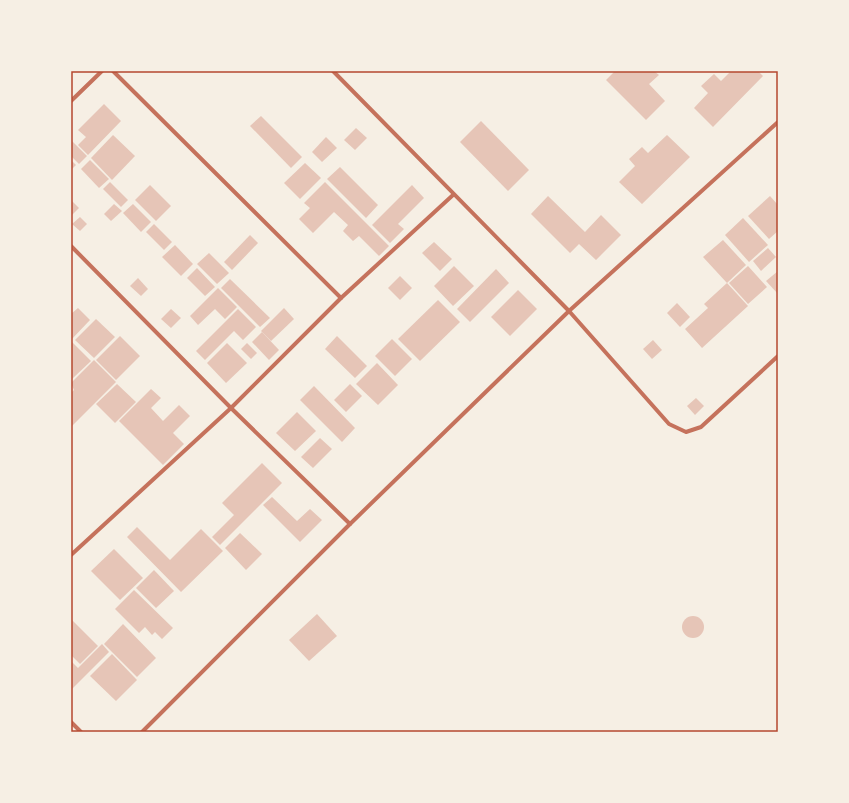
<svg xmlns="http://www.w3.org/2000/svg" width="849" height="803" font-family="'Public Sans',sans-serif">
  <rect width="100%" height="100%" fill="#f6efe4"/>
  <g fill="#e6c5b7">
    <polygon points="615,71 654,71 659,75 649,84 665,101 646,120 606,80"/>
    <polygon points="731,71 758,71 763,76 713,127 694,108 708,93 701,86 714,74 721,81"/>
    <polygon points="104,104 121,121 88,155 78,145 86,137 78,130"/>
    <polygon points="261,116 302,157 291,168 250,126"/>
    <polygon points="481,121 529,170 508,191 460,142"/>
    <polygon points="356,128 367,138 355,150 344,140"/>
    <polygon points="113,135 135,156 112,180 91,158"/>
    <polygon points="667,135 690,157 642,204 619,182 635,166 629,159 642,147 648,153"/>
    <polygon points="326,137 337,148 322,162 312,152"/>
    <polygon points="71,140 87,156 79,164 71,156"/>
    <polygon points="71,160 76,165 71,170"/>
    <polygon points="90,160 109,179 99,188 81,169"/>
    <polygon points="305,163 321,178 300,199 284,183"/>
    <polygon points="340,167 378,205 366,218 327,179"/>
    <polygon points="110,182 128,200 121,207 103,189"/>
    <polygon points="325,182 389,246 379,256 359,236 353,241 343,231 348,225 334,212 313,233 299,219 310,208 304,203"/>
    <polygon points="150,185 171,206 156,221 135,200"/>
    <polygon points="412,185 424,198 398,224 404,229 390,243 372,225"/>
    <polygon points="548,196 585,232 601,215 621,235 596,260 579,244 570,253 531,214"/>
    <polygon points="770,196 778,205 778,231 769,239 748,216"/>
    <polygon points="71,200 79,208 71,216"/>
    <polygon points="114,204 122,211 111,221 104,214"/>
    <polygon points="133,204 151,222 141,232 123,213"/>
    <polygon points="80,217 87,224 80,231 72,224"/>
    <polygon points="743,218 768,245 749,262 725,235"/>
    <polygon points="154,224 172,242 164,250 146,232"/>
    <polygon points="250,235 258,243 232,270 224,262"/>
    <polygon points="723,240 746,265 727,283 703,257"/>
    <polygon points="434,242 452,259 440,271 422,253"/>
    <polygon points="175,245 193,264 181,276 162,257"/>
    <polygon points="768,248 776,257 761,271 753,261"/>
    <polygon points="209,253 229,273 217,284 197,264"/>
    <polygon points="454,266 474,286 453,306 434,286"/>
    <polygon points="748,266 767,287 748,304 729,283"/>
    <polygon points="197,268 215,287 205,296 187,278"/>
    <polygon points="496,269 509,283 470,322 457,309"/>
    <polygon points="778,271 778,294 766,281"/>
    <polygon points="400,276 412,288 400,300 388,288"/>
    <polygon points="138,278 148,289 141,296 130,286"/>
    <polygon points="230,279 270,318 260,327 221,288"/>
    <polygon points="727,283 748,306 702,348 685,329 708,308 704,304"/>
    <polygon points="218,288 237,307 225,319 215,309 198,325 190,316"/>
    <polygon points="518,290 537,309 510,336 491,317"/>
    <polygon points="438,300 460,322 420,361 398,339"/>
    <polygon points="677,303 690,317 680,327 667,313"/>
    <polygon points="78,308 90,320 71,340 71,314"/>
    <polygon points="284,308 294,319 271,341 261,331"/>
    <polygon points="171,309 181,318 171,328 161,319"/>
    <polygon points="238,309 256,327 243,340 234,331 205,360 196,351"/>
    <polygon points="96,319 115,337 94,358 75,340"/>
    <polygon points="262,332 279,350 269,360 252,342"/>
    <polygon points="120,336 140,356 116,380 96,360"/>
    <polygon points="337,336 367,366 355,378 325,349"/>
    <polygon points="392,339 412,359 395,376 375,356"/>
    <polygon points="653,340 662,350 652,359 643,349"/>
    <polygon points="72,342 91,361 72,379 71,378"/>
    <polygon points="227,343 247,363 226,383 207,363"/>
    <polygon points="247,343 257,353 251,359 241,349"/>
    <polygon points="94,360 116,382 71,427 71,393 74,390 71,383"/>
    <polygon points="377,363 398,385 378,405 356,384"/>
    <polygon points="117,384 136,402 115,423 96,404"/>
    <polygon points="350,384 362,396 346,412 334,400"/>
    <polygon points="314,386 355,428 342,442 300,400"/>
    <polygon points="151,389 161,398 151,408 163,421 158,426 179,405 190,416 173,433 184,444 163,465 119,421"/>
    <polygon points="696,398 704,406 695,415 687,406"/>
    <polygon points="297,412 316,431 295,451 276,433"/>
    <polygon points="320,438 332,449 313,468 301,457"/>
    <polygon points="262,463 282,483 220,545 212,537 234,515 222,503"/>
    <polygon points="272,497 297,521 310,509 322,520 300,542 263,505"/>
    <polygon points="137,527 170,560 201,529 223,551 181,592 127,537"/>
    <polygon points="240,533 262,554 246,570 225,548"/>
    <polygon points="114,549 143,578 120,600 91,571"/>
    <polygon points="154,570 174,591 156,608 136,588"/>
    <polygon points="134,590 173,628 162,639 155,632 152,635 145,627 139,633 115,609"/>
    <polygon points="317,614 337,636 309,661 289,640"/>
    <circle cx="693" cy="627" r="11"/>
    <polygon points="71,619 98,646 80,664 71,655"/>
    <polygon points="123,624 156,658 137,677 104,644"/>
    <polygon points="102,644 109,652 71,690 71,661 78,668"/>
    <polygon points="112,654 137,680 116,701 90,676"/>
  </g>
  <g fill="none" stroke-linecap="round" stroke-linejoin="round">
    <g stroke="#c5725c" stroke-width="4">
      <polyline points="113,71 341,298"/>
      <polyline points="333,71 569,311 669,424 686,432 701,427 778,356"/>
      <polyline points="71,101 102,71"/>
      <polyline points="71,246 231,408 350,524"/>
      <polyline points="71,555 231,408 341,298 453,195"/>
      <polyline points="71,722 81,732"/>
      <polyline points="142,732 350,524 569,311 778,122"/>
    </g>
  </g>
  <rect width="849" height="803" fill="none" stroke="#f6efe4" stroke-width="144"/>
  <rect x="72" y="72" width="705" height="659" fill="none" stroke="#b5482f" stroke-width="1.5"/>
</svg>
